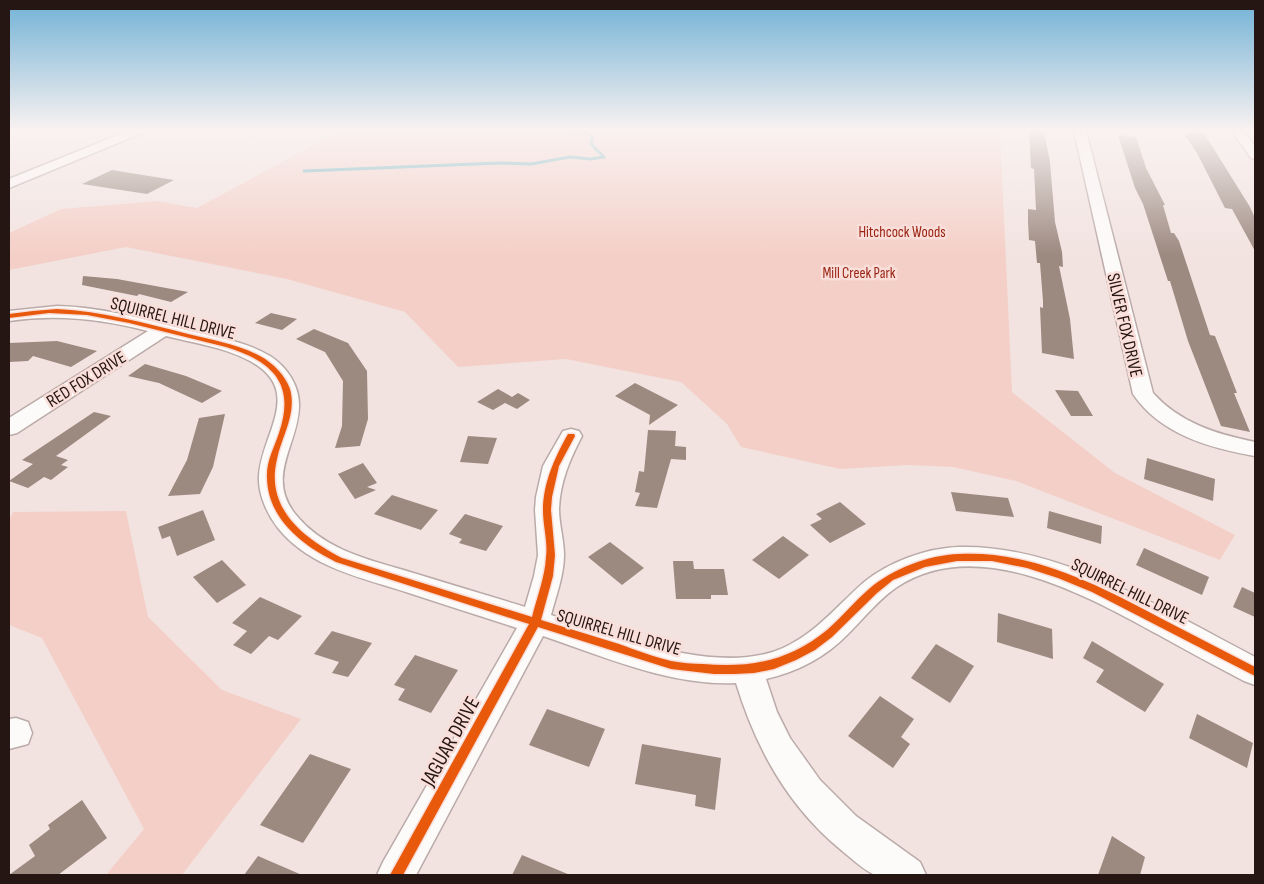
<svg xmlns="http://www.w3.org/2000/svg" width="1264" height="884" font-family="'Sofia Sans Condensed',sans-serif">
  <rect width="100%" height="100%" fill="#f2e3e0"/>
  <g fill="#f4cfc7">
    <polygon points="340,131 1000,131 1012,392 1115,473 1235,535 1220,560 1016,481 953,467 908,465 840,469 741,447 727,424 681,382 566,359 458,367 405,312 287,279 126,247 9,270 9,233 61,209 157,201 197,208"/>
    <polygon points="126,511 148,617 222,690 301,719 182,875 106,875 144,829 42,638 9,625 9,520 13,512"/>
  </g>
  <g fill="none" stroke-linecap="round" stroke-linejoin="round">
    <polyline stroke="#62aeba" stroke-width="3" points="304,171 499,163 531,164 570,157 591,159 604,157 591,144 593,137 585,132 550,131"/>
  </g>
  <g fill="#9c8980">
    <polygon points="1029,131 1044,131 1050,162 1055,222 1062,252 1063,267 1059,266 1070,319 1074,359 1042,353 1040,307 1043,308 1043,301 1040,263 1037,263 1035,241 1029,240 1028,222 1028,209 1036,210 1034,169 1031,168"/>
    <polygon points="1187,131 1204,133 1250,207 1255,218 1255,251 1232,209 1225,208 1197,153 1184,134 1190,135"/>
    <polygon points="1118,135 1136,137 1146,168 1165,205 1163,205 1171,233 1174,233 1179,241 1210,335 1215,336 1237,393 1234,393 1250,432 1221,426 1188,341 1170,281 1168,281 1143,204 1135,188"/>
    <polygon points="112,170 174,180 147,194 82,184"/>
    <polygon points="83,276 117,279 188,292 171,302 139,294 137,296 82,285"/>
    <polygon points="271,313 297,319 282,330 255,323"/>
    <polygon points="314,329 348,343 367,371 368,419 360,446 335,448 342,426 343,381 325,352 296,339"/>
    <polygon points="57,341 97,351 71,367 33,356 28,361 9,362 9,343"/>
    <polygon points="145,364 186,376 222,391 202,403 159,383 128,376"/>
    <polygon points="635,383 678,405 649,425 650,415 615,396"/>
    <polygon points="498,389 512,397 518,393 530,400 517,409 505,403 493,410 477,402"/>
    <polygon points="1055,390 1078,391 1093,416 1071,416"/>
    <polygon points="94,412 111,416 56,456 68,460 61,465 68,467 51,480 44,477 28,488 9,481 33,464 22,460"/>
    <polygon points="225,414 213,467 200,494 168,496 187,460 199,418"/>
    <polygon points="648,430 676,431 675,446 686,447 686,460 671,459 657,508 635,506 640,493 635,492 639,471 644,472"/>
    <polygon points="468,436 497,438 488,464 460,462"/>
    <polygon points="1147,458 1215,479 1213,501 1144,479"/>
    <polygon points="363,463 377,483 367,487 376,490 355,499 338,474"/>
    <polygon points="951,492 1008,498 1014,517 956,511"/>
    <polygon points="392,495 438,510 421,530 374,514"/>
    <polygon points="840,502 866,524 830,543 810,525 822,519 816,514"/>
    <polygon points="203,510 215,540 177,556 170,536 162,539 158,527"/>
    <polygon points="1049,511 1102,526 1101,544 1047,528"/>
    <polygon points="465,514 503,526 486,551 459,543 462,539 449,534"/>
    <polygon points="783,536 809,555 779,579 752,560"/>
    <polygon points="610,542 644,568 622,585 588,557"/>
    <polygon points="1144,548 1209,577 1202,595 1136,565"/>
    <polygon points="222,560 246,585 217,603 193,577"/>
    <polygon points="673,561 693,561 694,569 724,569 728,595 711,595 711,599 676,599"/>
    <polygon points="1242,587 1255,593 1255,617 1233,607"/>
    <polygon points="260,597 302,616 278,640 269,636 251,654 233,645 247,631 232,623"/>
    <polygon points="998,613 1052,629 1053,659 997,642"/>
    <polygon points="332,631 372,643 348,677 332,673 339,662 314,654"/>
    <polygon points="1092,641 1164,684 1145,712 1096,682 1104,670 1083,658"/>
    <polygon points="936,644 974,666 950,703 911,678"/>
    <polygon points="415,655 458,670 431,713 398,700 405,689 394,685"/>
    <polygon points="880,696 914,719 901,737 910,744 893,768 848,736"/>
    <polygon points="547,709 605,729 589,767 529,745"/>
    <polygon points="1197,714 1253,743 1247,768 1189,738"/>
    <polygon points="642,744 721,758 715,810 695,806 696,795 635,784"/>
    <polygon points="310,754 351,769 303,843 260,825"/>
    <polygon points="82,800 107,838 58,875 9,875 35,856 29,845 50,829 48,825"/>
    <polygon points="1112,836 1145,857 1140,875 1098,875"/>
    <polygon points="522,855 570,875 512,875"/>
    <polygon points="258,856 302,875 244,875"/>
  </g>
  <g fill="none" stroke-linecap="round" stroke-linejoin="round">
    <defs>
      <g id="minor">
        <polygon points="128,131 144,131 142,133 9,188 9,179"/>
        <path d="M1074,131H1086L1153,393C1180,423 1216,434 1255,442V456C1209,448 1160,434 1133,394Z"/>
        <polygon points="1232,131 1244,131 1255,147 1255,159 1251,158"/>
        <path d="M57,306C102,307 144,319 187,330C215,337 245,341 270,356C287,367 300,386 299,407C298,445 265,477 296,515C327,553 376,561 420,575C455,586 490,596 525,607L534,576L538,555L535,510L536,497L543,466L563,431L571,429L579,431L582,436C570,459 560,482 559,509C559,524 564,540 564,555C564,575 556,596 551,615C615,635 718,677 783,648C816,633 837,606 863,583C888,562 927,548 959,547C1060,544 1168,612 1255,657V685L1244,681C1215,666 1186,650 1157,634C1085,595 977,534 897,587C878,600 864,618 848,634C826,657 797,672 766,679L777,712L790,738L820,780L856,816L920,862L926,875C917,876 879,877 873,874C861,868 850,857 840,849C787,805 756,748 736,683C670,686 605,657 543,636L416,875H377L383,862L517,628C481,616 445,605 409,593C363,578 310,568 278,528C267,514 258,494 259,476C261,434 305,391 250,361C224,347 194,343 166,336L17,433L9,435V418L148,331C101,319 57,314 9,321V311Z"/>
        <polygon points="16,718 28,722 32,733 28,744 9,749 9,719"/>
      </g>
    </defs>
    <use href="#minor" stroke="#baaba8" stroke-width="3"/>
    <use href="#minor" fill="#fdfbfa" fill-rule="evenodd"/>
    <defs>
      <path id="cycleway" d="M57,309C102,311 144,323 188,334C212,340 237,344 260,356C273,363 285,375 290,389C297,414 282,435 277,459C265,508 303,538 342,558L532,617C537,597 545,577 546,557C548,542 543,526 543,510C543,483 555,457 568,434H574L575,436L559,466L552,497L551,510L555,555L553,576L541,620C567,628 593,636 619,644C636,650 654,657 671,661C682,663 692,664 703,664C750,668 790,661 827,630C842,617 854,602 869,589C892,569 928,555 959,554C1034,550 1104,588 1168,622C1197,637 1226,652 1255,667V676L1092,592L1058,578L1027,568L992,561H957L925,567L893,580L877,593L832,637L815,650L796,660L774,669L754,673L734,674H714L671,669L538,627L403,875H390L529,624L336,562C302,545 268,519 267,478C266,462 274,448 279,433C296,383 272,361 226,347L129,323L87,315L49,313L9,318V314L33,311Z"/>
    </defs>
    <use href="#cycleway" stroke="#f9ded9" stroke-width="3"/>
    <use href="#cycleway" fill="#e8590c" fill-rule="evenodd"/>
  </g>
  <linearGradient id="sky" x2="0" y2="1"><stop stop-color="#72b2d6"/><stop offset="0.51" stop-color="#f9f2f1"/><stop offset="1" stop-color="#f9f2f1" stop-opacity="0"/></linearGradient>
  <rect width="1264" height="255" fill="url(#sky)"/>
  <g text-anchor="middle" stroke-width="5" stroke-linejoin="round" paint-order="stroke">
    <g font-size="15" fill="#9a2312" stroke="#f9ded9">
      <text x="902" y="237">Hitchcock Woods</text>
      <text x="859" y="278">Mill Creek Park</text>
    </g>
    <g font-size="18" fill="#251613" stroke="#f9ded9">
      <text transform="translate(173 318) rotate(14)" y="6">SQUIRREL HILL DRIVE</text>
      <text transform="translate(1125 325) rotate(77)" y="6">SILVER FOX DRIVE</text>
      <text transform="translate(86 379) rotate(-32)" y="6">RED FOX DRIVE</text>
      <text transform="translate(1130 591) rotate(26)" y="6">SQUIRREL HILL DRIVE</text>
      <text transform="translate(619 632) rotate(16)" y="6">SQUIRREL HILL DRIVE</text>
    </g>
    <g font-size="21" fill="#251613" stroke="#f9ded9">
      <text transform="translate(450 741) rotate(-61)" y="7">JAGUAR DRIVE</text>
    </g>
  </g>
  <rect width="1264" height="884" fill="none" stroke="#251613" stroke-width="20"/>
</svg>
